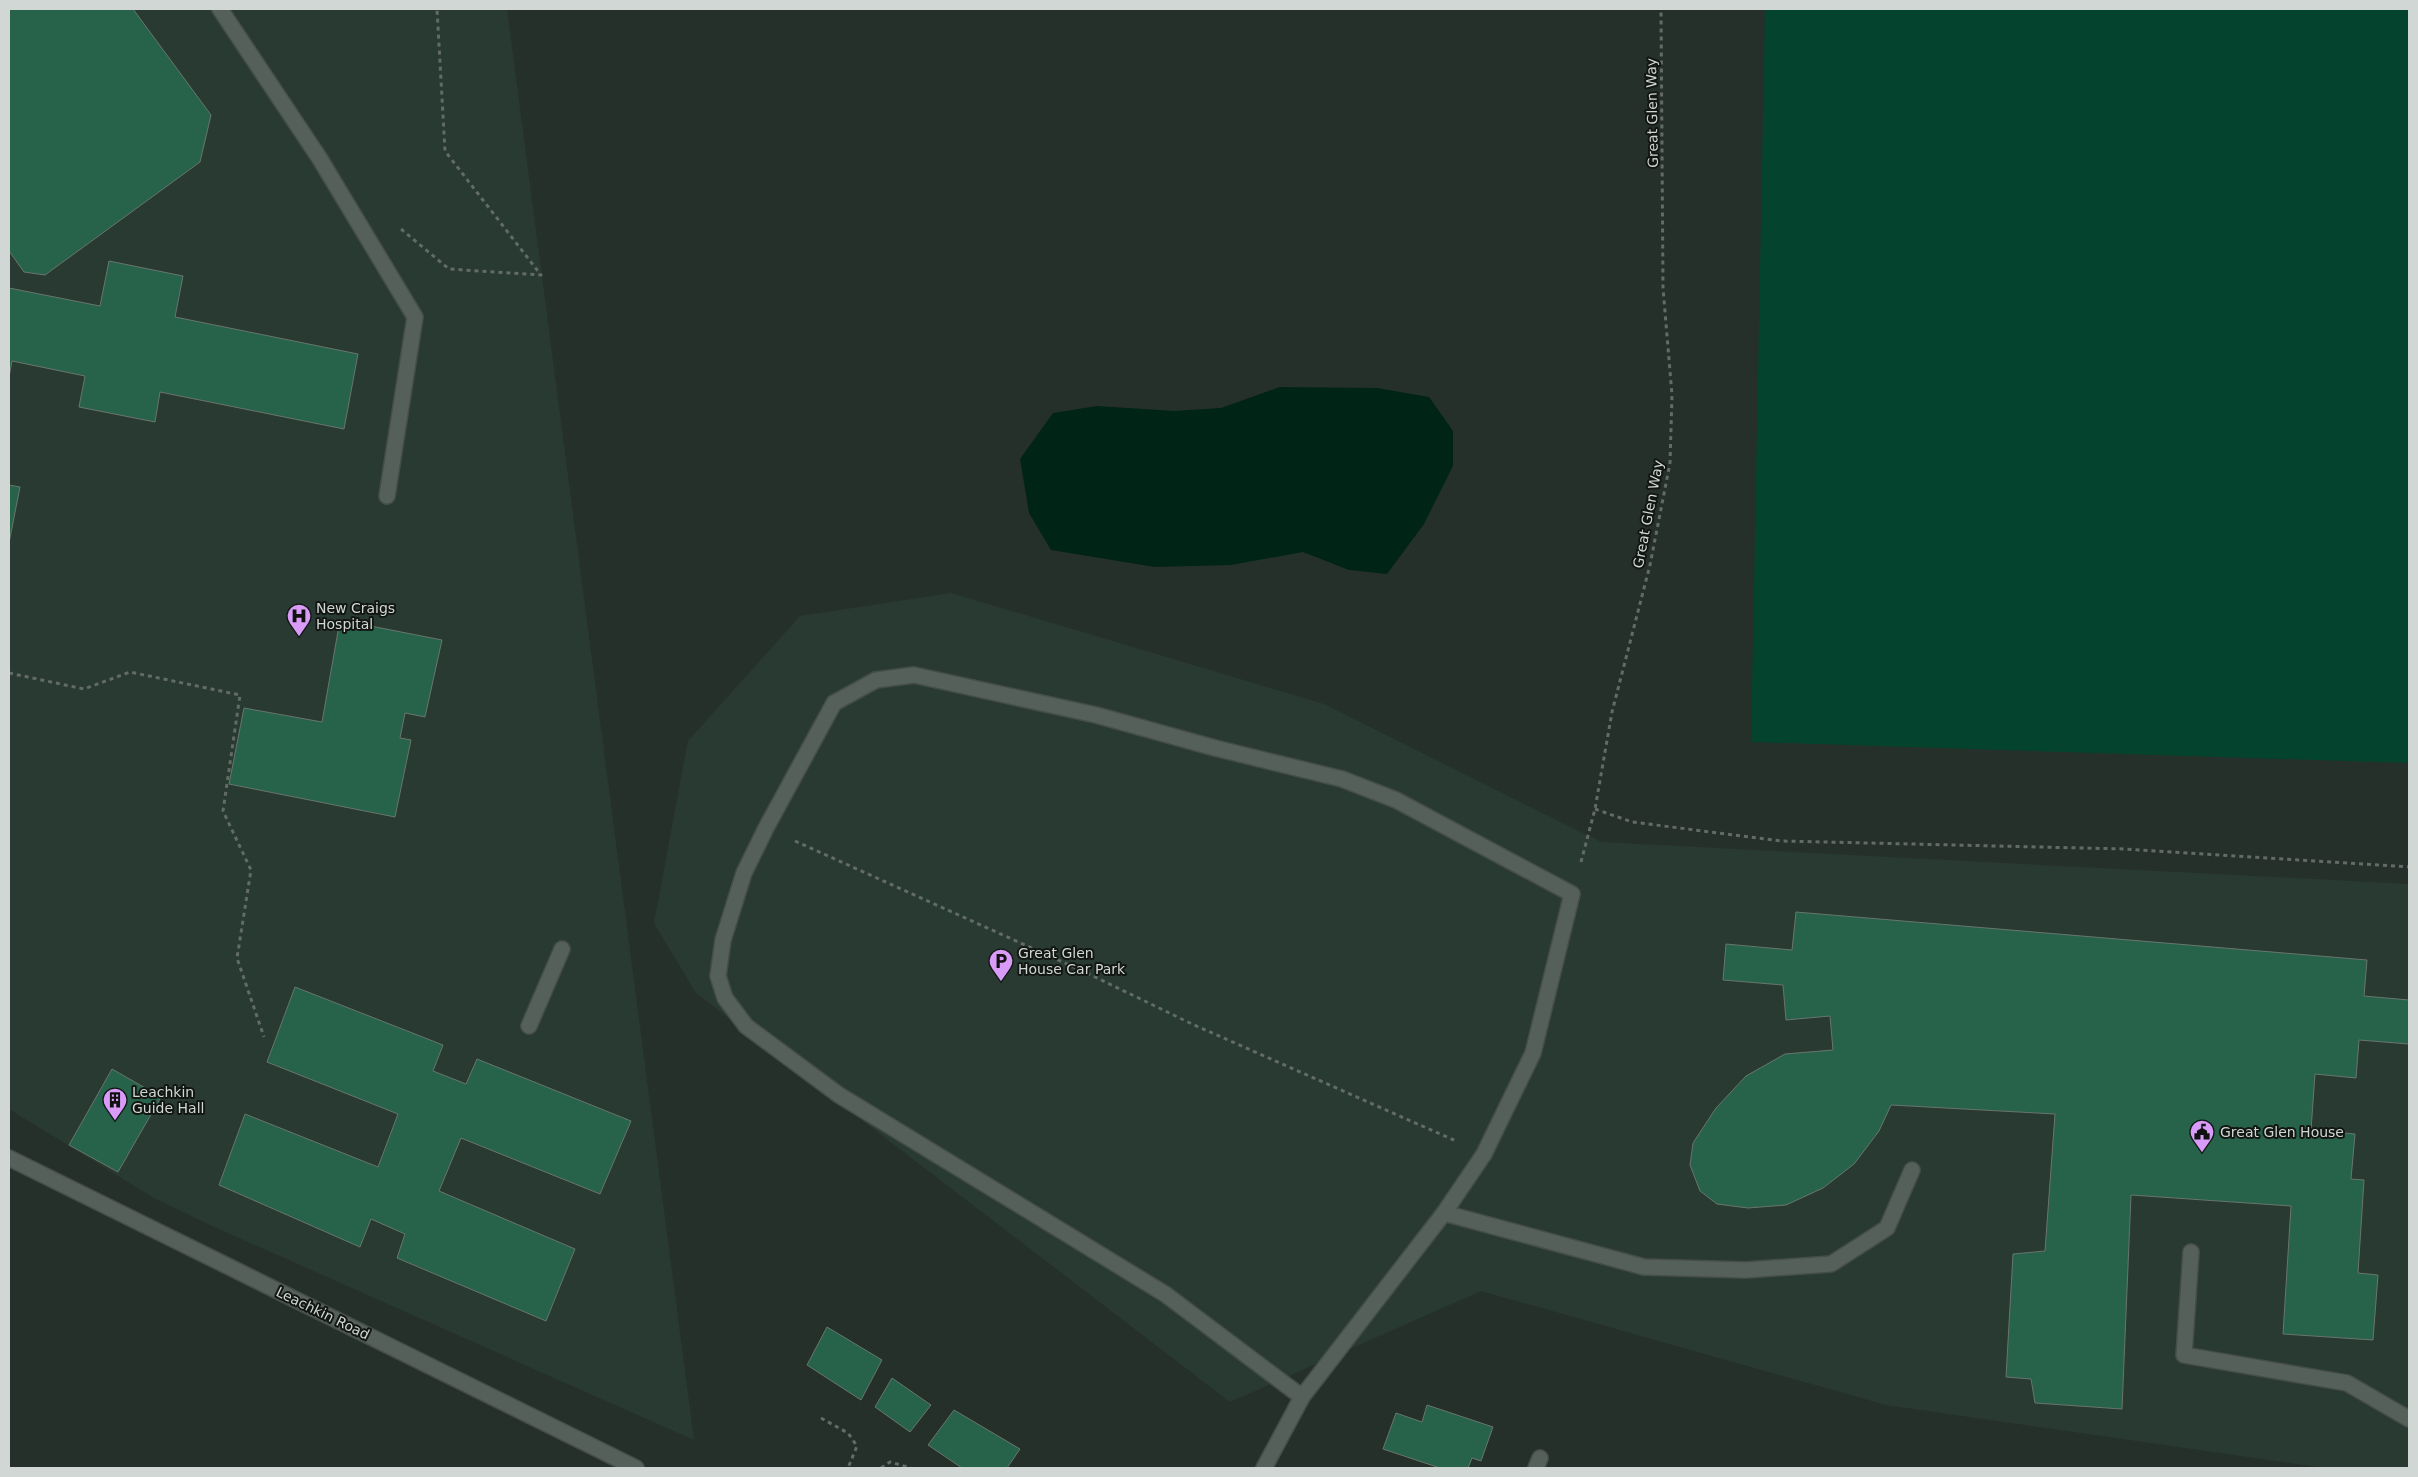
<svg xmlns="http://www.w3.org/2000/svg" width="2418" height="1477" font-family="'DejaVu Sans',sans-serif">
  <rect width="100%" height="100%" fill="#26302b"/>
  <g fill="#293a32">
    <polygon points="9,9 507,9 694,1440 210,1225 154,1198 9,1109"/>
    <polygon points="951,593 1324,704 1601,842 2409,884 2409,1468 2325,1468 1886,1405 1481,1291 1230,1402 696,993 654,923 688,741 800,616"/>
  </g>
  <polygon fill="#04432d" points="1765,9 2409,9 2409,763 1751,742"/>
  <polygon fill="#002416" points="1280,387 1377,388 1429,397 1453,431 1453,466 1424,524 1387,574 1349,570 1303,552 1231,565 1155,567 1051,550 1029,513 1020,459 1053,413 1097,406 1174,411 1221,408"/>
  <g fill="#27634a" stroke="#69756f">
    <polygon points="9,9 133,9 211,115 200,162 45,275 24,272 9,251"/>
    <polygon points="109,261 183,276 175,317 358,354 344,429 160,392 155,422 79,407 85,376 12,361 9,377 9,288 100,306"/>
    <polygon points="9,485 20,487 9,543"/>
    <polygon points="340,620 442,640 425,717 405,713 400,738 411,740 395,817 229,784 244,708 322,722"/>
    <polygon points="1796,912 2367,960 2364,996 2409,1000 2409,1044 2359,1040 2356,1078 2315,1074 2311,1130 2355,1134 2351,1179 2364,1180 2358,1273 2378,1275 2373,1340 2283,1334 2291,1206 2131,1195 2122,1409 2035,1403 2031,1379 2006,1377 2013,1254 2045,1251 2055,1114 1891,1105 1879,1131 1854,1164 1823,1188 1786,1205 1748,1208 1717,1204 1700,1191 1690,1165 1693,1143 1716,1108 1746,1076 1785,1054 1833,1050 1830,1016 1786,1020 1783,985 1723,980 1726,944 1792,950"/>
    <polygon points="295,987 443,1045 433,1071 466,1084 477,1059 631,1121 600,1194 461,1138 439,1191 575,1249 546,1321 397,1258 405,1234 371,1219 360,1247 219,1185 245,1114 378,1167 398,1114 267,1062"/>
    <polygon points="112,1069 161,1097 118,1172 69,1145"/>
    <polygon points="827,1327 882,1360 861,1400 807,1365"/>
    <polygon points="892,1378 931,1405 910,1432 875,1407"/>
    <polygon points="1427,1405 1493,1427 1481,1461 1472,1458 1468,1468 1440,1468 1383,1449 1396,1413 1422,1422"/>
    <polygon points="954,1410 1020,1449 1007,1468 962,1468 928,1445"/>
  </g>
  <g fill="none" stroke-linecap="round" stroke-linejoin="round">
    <defs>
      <g id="minor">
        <polyline points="220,9 320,159 415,317 387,496"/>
        <polyline points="529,1026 562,949"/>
        <polyline points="9,1158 636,1468"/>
        <polyline points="1444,1213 1644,1267 1746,1270 1831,1264 1887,1228 1912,1170"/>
        <polyline points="2191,1252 2184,1355 2347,1383 2409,1419"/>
        <polyline points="1264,1468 1302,1397 1444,1213 1484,1154 1533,1053 1572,894 1396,800 1342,779 1215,748 1096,715 914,675 876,680 834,703 766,828 744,873 723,940 718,976 725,998 746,1026 839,1095 1165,1294 1302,1397"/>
        <polyline points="1536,1468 1540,1458"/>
      </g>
    </defs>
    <use href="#minor" stroke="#454d49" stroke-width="18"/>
    <g stroke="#636b67" stroke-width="3" stroke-dasharray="4 4" stroke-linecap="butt">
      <polyline points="401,229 449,269 541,275 445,151 437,9"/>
      <polyline points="9,673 84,689 130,672 240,695 223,811 251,870 237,958 264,1037"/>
      <polyline points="1595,809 1632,822 1782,841 2125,849 2409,867"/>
      <polyline points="795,841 1087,973 1192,1024 1456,1141"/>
      <polyline points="1581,862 1595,809 1612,712 1650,565 1670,463 1672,395 1663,288 1661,9"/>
      <polyline points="821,1418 848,1433 857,1446 848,1468"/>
      <polyline points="881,1468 890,1462 911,1468"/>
    </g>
    <use href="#minor" stroke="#55605a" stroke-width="15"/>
  </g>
  <defs>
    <symbol id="hospital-pin" viewBox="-11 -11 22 30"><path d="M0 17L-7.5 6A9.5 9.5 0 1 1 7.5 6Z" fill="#d89bf8" stroke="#121714"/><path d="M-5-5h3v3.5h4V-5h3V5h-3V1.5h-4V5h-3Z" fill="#111"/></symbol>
    <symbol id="parking-pin" viewBox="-11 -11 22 30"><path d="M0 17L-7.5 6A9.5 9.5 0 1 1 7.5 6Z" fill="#d89bf8" stroke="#121714"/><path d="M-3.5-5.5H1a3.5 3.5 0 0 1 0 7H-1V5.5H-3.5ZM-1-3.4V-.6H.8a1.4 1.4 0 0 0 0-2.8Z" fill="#111"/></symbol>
    <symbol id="building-pin" viewBox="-11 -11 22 30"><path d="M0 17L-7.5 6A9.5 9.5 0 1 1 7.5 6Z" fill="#d89bf8" stroke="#121714"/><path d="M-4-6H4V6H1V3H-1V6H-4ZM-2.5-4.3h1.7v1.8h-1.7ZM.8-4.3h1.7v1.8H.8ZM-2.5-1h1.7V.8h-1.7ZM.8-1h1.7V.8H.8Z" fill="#111"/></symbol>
    <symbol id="civic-pin" viewBox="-11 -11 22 30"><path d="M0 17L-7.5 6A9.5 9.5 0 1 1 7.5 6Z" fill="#d89bf8" stroke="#121714"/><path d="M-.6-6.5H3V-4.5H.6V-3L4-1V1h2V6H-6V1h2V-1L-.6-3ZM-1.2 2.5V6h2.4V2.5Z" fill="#111"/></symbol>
  </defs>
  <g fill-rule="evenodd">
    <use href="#hospital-pin" x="285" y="602" width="28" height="38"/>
    <use href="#parking-pin" x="987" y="947" width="28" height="38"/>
    <use href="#building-pin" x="101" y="1086" width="28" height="38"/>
    <use href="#civic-pin" x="2188" y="1118" width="28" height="38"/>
  </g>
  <g text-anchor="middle" stroke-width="4" stroke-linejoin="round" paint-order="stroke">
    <g font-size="14" fill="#d1d7d4" stroke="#121714">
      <text transform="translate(1652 113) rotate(-91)" y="5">Great Glen Way</text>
      <text transform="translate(1648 514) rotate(-79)" y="5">Great Glen Way</text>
      <text transform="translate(323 1313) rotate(26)" y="5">Leachkin Road</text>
    </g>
    <g font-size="14" fill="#d1d7d4" stroke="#121714" text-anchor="start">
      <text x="316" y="613">New Craigs<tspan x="316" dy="16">Hospital</tspan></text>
      <text x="1018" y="958">Great Glen<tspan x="1018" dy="16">House Car Park</tspan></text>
      <text x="132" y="1097">Leachkin<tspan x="132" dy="16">Guide Hall</tspan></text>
      <text x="2220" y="1137">Great Glen House</text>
    </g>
  </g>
  <rect width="2418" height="1477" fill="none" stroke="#d1d7d4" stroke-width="20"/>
</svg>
